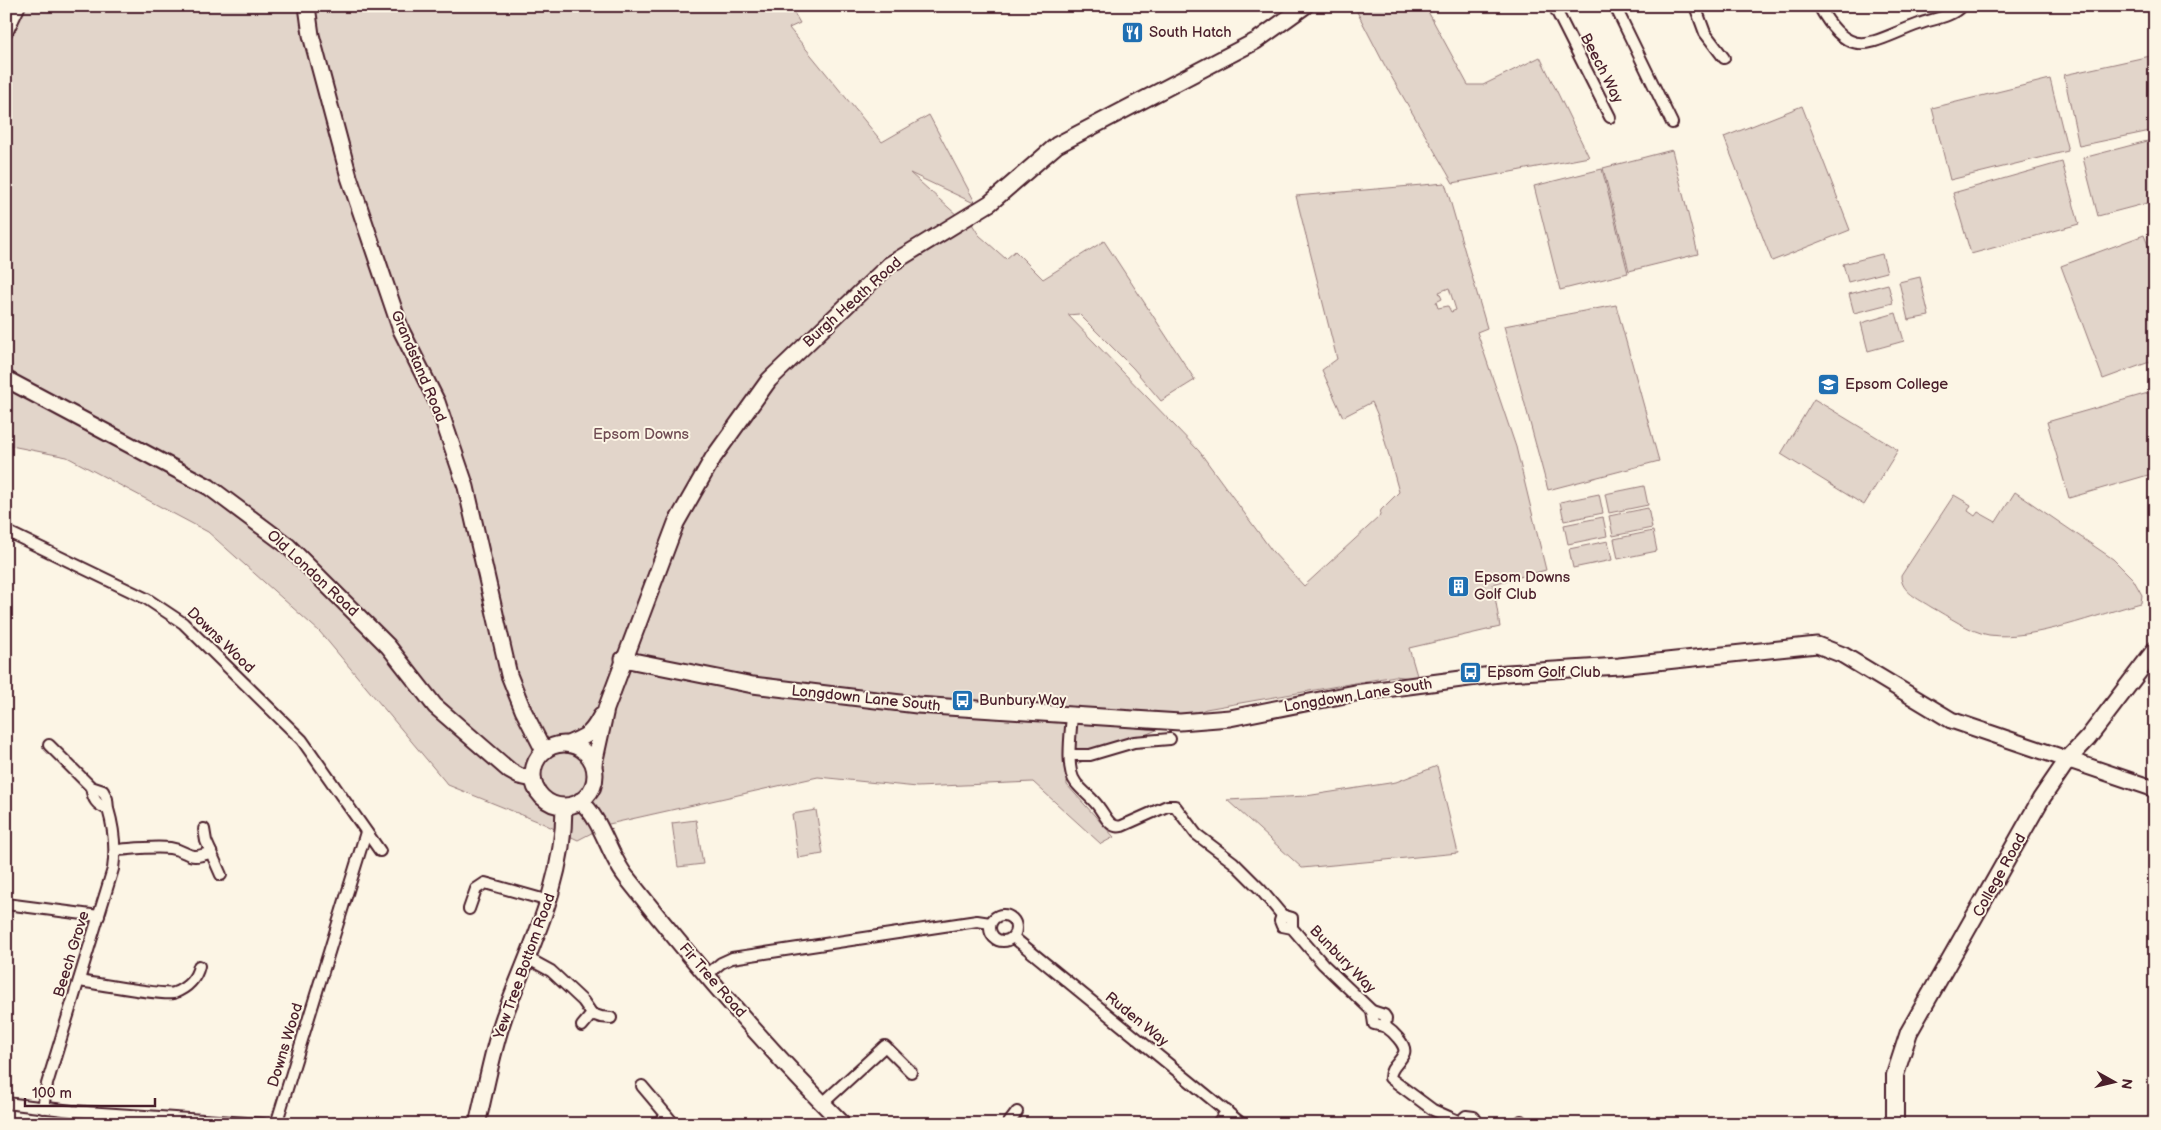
<svg xmlns="http://www.w3.org/2000/svg" width="2161" height="1130" font-family="'Balsamiq Sans',sans-serif">
  <rect width="100%" height="100%" fill="#fcf5e5"/>
  <filter id="ink" filterUnits="userSpaceOnUse"><feTurbulence type="fractalNoise" baseFrequency=".02" numOctaves="2"/><feDisplacementMap in="SourceGraphic" scale="10" xChannelSelector="R" yChannelSelector="G"/><feConvolveMatrix kernelMatrix="1 2 1 2 8 2 1 2 1" color-interpolation-filters="sRGB"/></filter>
  <g filter="url(#ink)">
    <g fill="#e2d5ca" stroke="#967a7a" fill-rule="evenodd">
      <path d="M6,6H790L800,23L789,28L882,142L929,115L976,204L910,173L968,225L972,224L979,235L1006,259L1015,251L1043,279L1104,241L1195,380L1161,401L1133,368L1079,314L1068,315L1199,451L1272,551L1304,586L1379,517L1381,510L1399,492L1378,416L1372,402L1343,417L1322,370L1337,359L1296,196L1445,183L1487,328L1477,332L1516,447L1546,570L1493,584L1500,627L1409,648L1418,679L1395,676L1206,709L1067,768V785L1114,837L1101,844L1033,782L917,787L818,777L609,824L578,840L542,823L448,785L320,632L208,532L67,457L6,445ZM1449,288L1456,310L1451,312L1448,306L1438,308L1436,302L1442,299L1439,292Z"/>
      <polygon points="1354,6 1425,6 1468,85 1483,85 1540,57 1589,157 1453,183 1384,64"/>
      <polygon points="2155,55 2155,130 2079,146 2064,75"/>
      <polygon points="2050,79 2068,151 1950,180 1932,108"/>
      <polygon points="1802,106 1850,230 1772,261 1724,137"/>
      <polygon points="2155,139 2155,201 2098,216 2083,158"/>
      <polygon points="1672,150 1698,254 1629,271 1603,168"/>
      <polygon points="2062,162 2079,224 1971,254 1953,193"/>
      <polygon points="1602,169 1628,273 1560,290 1534,186"/>
      <polygon points="2144,235 2155,263 2155,360 2103,379 2061,266"/>
      <polygon points="1882,254 1887,272 1848,282 1843,264"/>
      <polygon points="1920,277 1929,316 1908,320 1899,282"/>
      <polygon points="1888,284 1893,303 1854,313 1849,294"/>
      <polygon points="1616,305 1659,461 1548,490 1504,326"/>
      <polygon points="1896,313 1904,341 1868,351 1861,323"/>
      <polygon points="2155,391 2155,473 2069,498 2047,422"/>
      <polygon points="1814,399 1898,450 1864,505 1781,454"/>
      <polygon points="1644,486 1648,505 1609,513 1605,494"/>
      <path d="M2015,492L2113,559L2133,579L2142,595L2141,603C2098,614 2033,641 1989,635C1970,632 1948,616 1931,607C1919,599 1901,592 1901,576L1954,495L1971,505L1968,511L1975,516L1978,512L1996,522Z"/>
      <polygon points="1599,494 1603,513 1564,521 1560,502"/>
      <polygon points="1648,508 1652,528 1613,536 1609,516"/>
      <polygon points="1603,517 1607,536 1568,544 1564,525"/>
      <polygon points="1653,531 1657,551 1618,559 1614,539"/>
      <polygon points="1608,541 1612,560 1573,568 1569,549"/>
      <polygon points="1437,766 1458,853 1302,868 1227,800 1306,796 1396,782"/>
      <polygon points="816,810 823,854 798,858 792,814"/>
      <polygon points="696,820 703,864 678,867 672,823"/>
    </g>
    <g fill="none" stroke-linecap="round" stroke-linejoin="round">
      <defs>
        <g id="street">
          <polyline points="1554,6 1610,117"/>
          <polyline points="1615,6 1672,123"/>
          <polyline points="1695,6 1705,33 1724,58"/>
          <path d="M1819,6C1851,64 1871,41 1919,24C1932,19 1952,17 1961,6"/>
          <polyline points="6,531 147,599 183,623 302,740 380,851"/>
          <path d="M1072,715C1071,732 1065,770 1076,783C1084,793 1094,799 1100,809C1106,817 1110,829 1122,826L1167,806H1175L1196,834L1233,862L1261,890L1282,915L1292,918V928"/>
          <polyline points="49,745 91,787 103,791 107,799 108,809"/>
          <polyline points="1070,755 1090,755 1134,742 1170,739"/>
          <polyline points="204,829 206,841 221,875"/>
          <path d="M115,850C132,849 153,846 170,848C191,851 186,862 211,852"/>
          <polyline points="6,904 99,916"/>
          <polyline points="469,909 476,889 485,883 549,901"/>
          <circle cx="1003" cy="928" r="13"/>
          <polyline points="1282,915 1280,921 1282,926 1292,928 1323,964 1372,1011 1384,1015 1386,1018 1385,1026"/>
          <polyline points="1013,937 1242,1124"/>
          <polyline points="529,959 551,971 583,1001 592,1014 582,1026"/>
          <polyline points="708,974 721,963 732,958 977,921 990,923"/>
          <path d="M79,981C94,983 164,996 174,993C187,988 196,979 199,966"/>
          <path d="M1372,1011L1374,1024C1378,1025 1382,1025 1386,1027C1392,1031 1407,1045 1404,1053C1400,1063 1390,1067 1390,1078L1433,1110L1458,1121"/>
          <polyline points="592,1014 601,1017 611,1018"/>
          <polyline points="642,1086 674,1124"/>
          <polyline points="6,1103 72,1111 263,1124"/>
          <polyline points="823,1103 885,1046 911,1072"/>
          <path d="M43,1108L47,1084L113,869C116,848 114,829 108,809C96,805 93,799 91,787"/>
          <polyline points="278,1124 278,1118 366,832"/>
          <polyline points="659,1124 666,1115"/>
          <polyline points="1008,1124 1017,1112"/>
          <polyline points="1217,1124 1227,1111"/>
          <polyline points="1457,1124 1466,1116 1474,1117 1479,1124"/>
          <polyline points="1518,1124 1521,1121"/>
        </g>
        <g id="secondary">
          <polyline points="307,6 311,35 349,177 401,330 437,402 466,487 509,675 523,710 544,751"/>
          <polyline points="6,29 17,6"/>
          <polyline points="6,379 209,487 288,546 388,646 435,706 510,771 519,776 533,779"/>
          <polyline points="623,659 753,685 917,705 1180,722 1230,718 1355,693 1507,673 1619,666 1817,645 1843,655 1951,720 2155,789"/>
          <path d="M568,744C588,735 591,735 601,716"/>
          <circle cx="564" cy="775" r="31"/>
          <polyline points="594,764 606,709 676,523 713,458 769,380 889,265 990,203 1057,145 1256,41 1305,6"/>
          <path d="M580,801C603,820 608,855 627,878C694,963 766,1047 843,1124"/>
          <path d="M477,1124C486,1088 492,1051 504,1017C530,946 564,885 564,807"/>
        </g>
        <polyline id="primary" points="1895,1124 1895,1075 1909,1032 2041,799 2069,758 2088,738 2155,650"/>
      </defs>
      <use href="#street" stroke="#4a1f2b" stroke-width="14"/>
      <use href="#secondary" stroke="#4a1f2b" stroke-width="19"/>
      <use href="#primary" stroke="#4a1f2b" stroke-width="20"/>
      <use href="#street" stroke="#fcf5e5" stroke-width="10"/>
      <use href="#secondary" stroke="#fcf5e5" stroke-width="15"/>
      <use href="#primary" stroke="#fcf5e5" stroke-width="16"/>
    </g>
  </g>
  <defs>
    <symbol id="restaurant-square" viewBox="-11 -11 22 22"><rect x="-9" y="-9" width="18" height="18" rx="4" fill="#1f6fb2" stroke="#fcf5e5"/><path d="M-5-6h1v4h1v-4h1v4h1v-4h1v5L-1.5 .5V6h-2V.5L-5-1ZM5-6V6H3V1.5H1.5Q1.5-4 5-6Z" fill="#fff"/></symbol>
    <symbol id="school-square" viewBox="-11 -11 22 22"><rect x="-9" y="-9" width="18" height="18" rx="4" fill="#1f6fb2" stroke="#fcf5e5"/><path d="M0-5L7-2L0 1L-7-2ZM-4 1L0 2.5L4 1V4Q0 6-4 4Z" fill="#fff"/></symbol>
    <symbol id="building-square" viewBox="-11 -11 22 22"><rect x="-9" y="-9" width="18" height="18" rx="4" fill="#1f6fb2" stroke="#fcf5e5"/><path d="M-4-6H4V6H1V3H-1V6H-4ZM-2.5-4.3h1.7v1.8h-1.7ZM.8-4.3h1.7v1.8H.8ZM-2.5-1h1.7V.8h-1.7ZM.8-1h1.7V.8H.8Z" fill="#fff"/></symbol>
    <symbol id="bus-square" viewBox="-11 -11 22 22"><rect x="-9" y="-9" width="18" height="18" rx="4" fill="#1f6fb2" stroke="#fcf5e5"/><path d="M-5-6H5V4H4V6H2V4H-2V6H-4V4H-5ZM-3.5-4V0h7V-4ZM-3.5 1.2v1.5H-2V1.2ZM2 1.2v1.5H3.5V1.2Z" fill="#fff"/></symbol>
  </defs>
  <g fill-rule="evenodd">
    <use href="#restaurant-square" x="1120" y="20" width="25" height="25"/>
    <use href="#school-square" x="1816" y="372" width="25" height="25"/>
    <use href="#building-square" x="1446" y="574" width="25" height="25"/>
    <use href="#bus-square" x="1458" y="660" width="25" height="25"/>
    <use href="#bus-square" x="950" y="688" width="25" height="25"/>
  </g>
  <g text-anchor="middle" stroke-width="4" stroke-linejoin="round" paint-order="stroke">
    <g font-size="15" fill="#4a1f2b" stroke="#fcf5e5" text-anchor="start">
      <text x="1149" y="37">South Hatch</text>
      <text x="1845" y="389">Epsom College</text>
      <text x="1474" y="582">Epsom Downs<tspan x="1474" dy="17">Golf Club</tspan></text>
      <text x="1487" y="677">Epsom Golf Club</text>
      <text x="979" y="705">Bunbury Way</text>
    </g>
    <g font-size="15" fill="#4a1f2b" stroke="#fcf5e5">
      <text transform="translate(1602 68) rotate(63)" y="5">Beech Way</text>
      <text transform="translate(852 302) rotate(-42)" y="5">Burgh Heath Road</text>
      <text transform="translate(419 366) rotate(67)" y="5">Grandstand Road</text>
      <text transform="translate(313 573) rotate(43)" y="5">Old London Road</text>
      <text transform="translate(221 640) rotate(44)" y="5">Downs Wood</text>
      <text transform="translate(1358 695) rotate(-9)" y="5">Longdown Lane South</text>
      <text transform="translate(866 698) rotate(6)" y="5">Longdown Lane South</text>
      <text transform="translate(1999 875) rotate(-61)" y="5">College Road</text>
      <text transform="translate(71 954) rotate(-73)" y="5">Beech Grove</text>
      <text transform="translate(1343 959) rotate(46)" y="5">Bunbury Way</text>
      <text transform="translate(524 966) rotate(-70)" y="5">Yew Tree Bottom Road</text>
      <text transform="translate(713 980) rotate(49)" y="5">Fir Tree Road</text>
      <text transform="translate(1137 1019) rotate(39)" y="5">Ruden Way</text>
      <text transform="translate(285 1045) rotate(-73)" y="5">Downs Wood</text>
    </g>
    <g font-size="15" fill="#704c53" stroke="#fcf5e5">
      <text x="641" y="439">Epsom Downs</text>
    </g>
  </g>
  <rect width="2161" height="1130" fill="none" stroke="#fcf5e5" stroke-width="25"/>
  <rect x="12" y="12" width="2136" height="1105" fill="none" stroke="#4a1f2b" stroke-width="2" filter="url(#ink)"/>
  <g transform="translate(2114 1082) rotate(98)" stroke="#fcf5e5" stroke-width="4" paint-order="stroke">
  <path d="M0-4L9 19L0 12L-9 19Z" fill="#4a1f2b"/>
  <text y="-8" font-size="14" font-weight="bold" text-anchor="middle" fill="#4a1f2b">N</text>
  </g>
  <path d="M25 1098v8h130v-8" fill="none" stroke="#4a1f2b" stroke-width="2.5"/>
  <text x="32" y="1098" font-size="15" fill="#4a1f2b" stroke="#fcf5e5" stroke-width="4" paint-order="stroke">100 m</text>
</svg>
